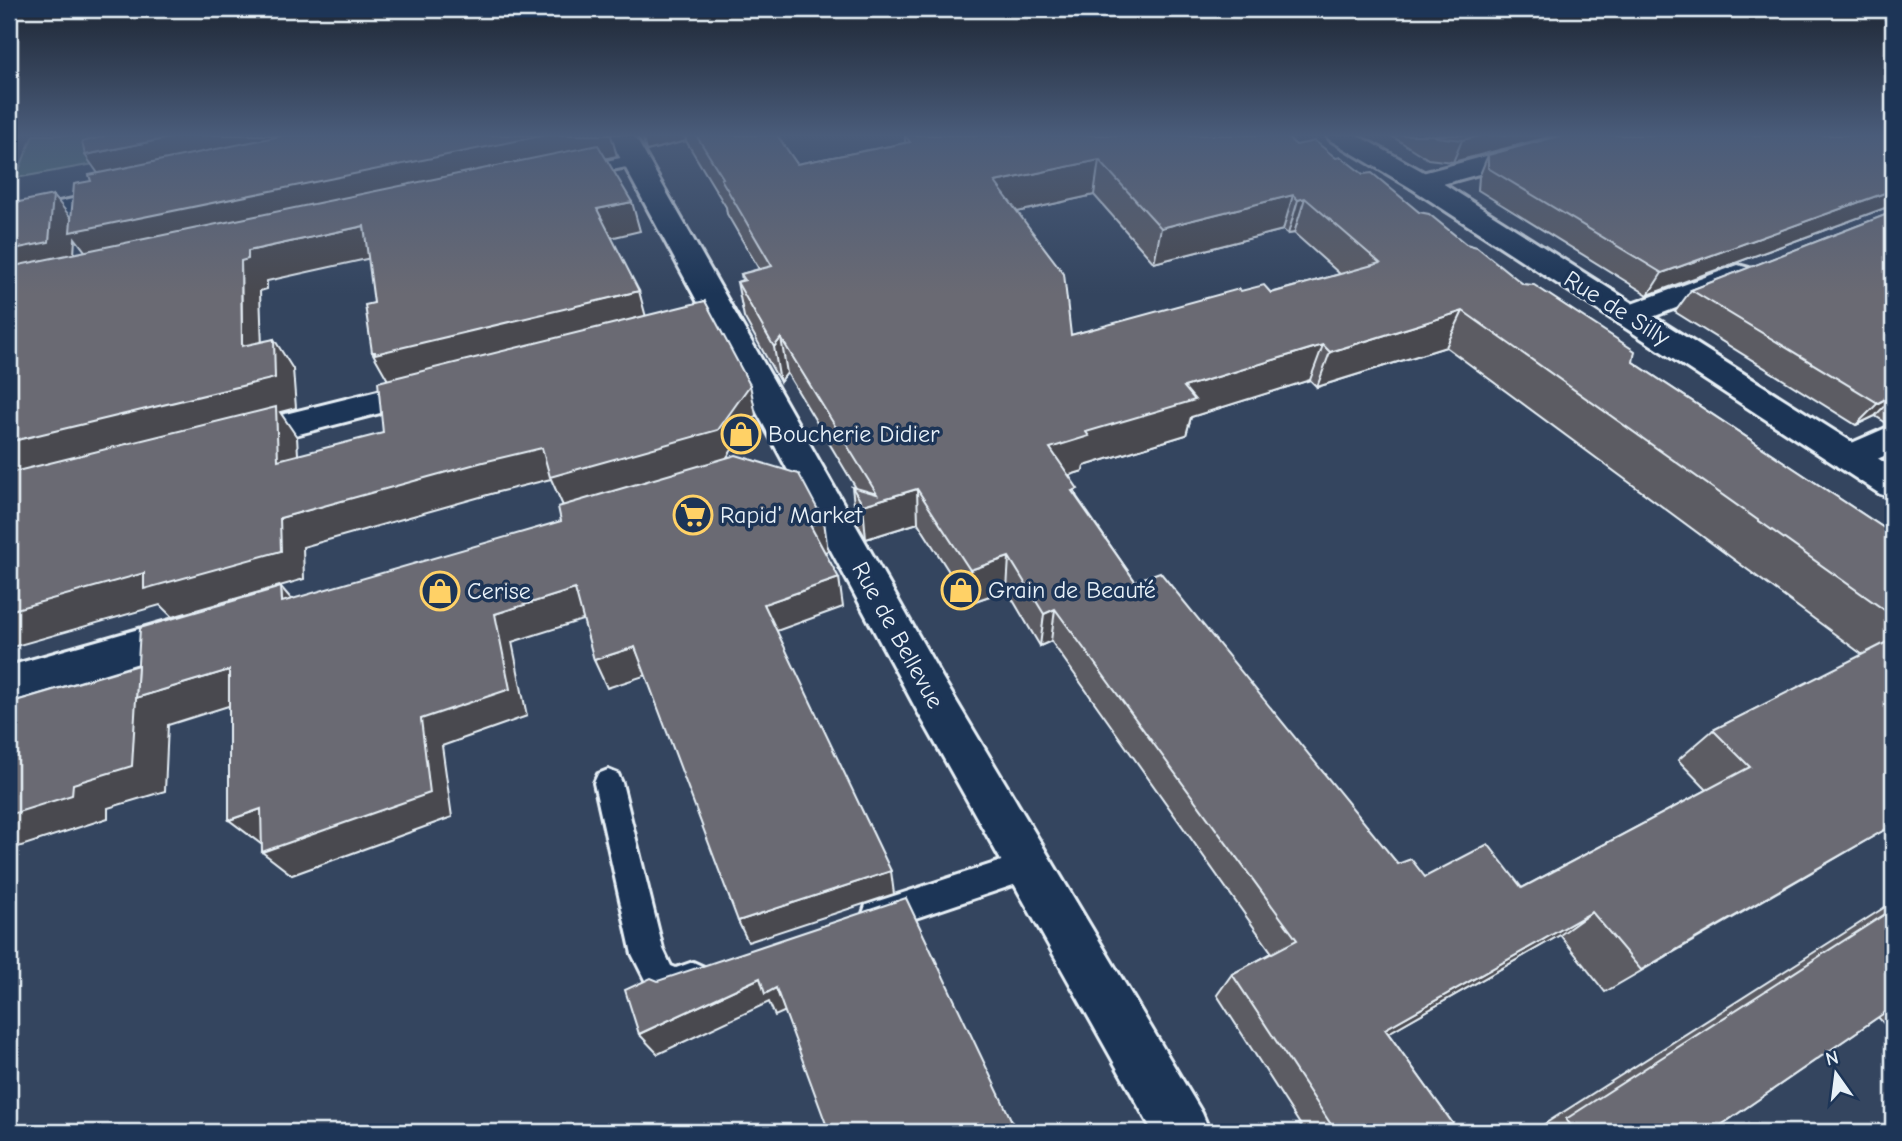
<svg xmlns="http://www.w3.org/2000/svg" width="1902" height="1141" font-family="'Comic Neue',sans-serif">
  <rect width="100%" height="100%" fill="#34455f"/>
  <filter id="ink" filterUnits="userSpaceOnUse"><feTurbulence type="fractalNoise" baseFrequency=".0143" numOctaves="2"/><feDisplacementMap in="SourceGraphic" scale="14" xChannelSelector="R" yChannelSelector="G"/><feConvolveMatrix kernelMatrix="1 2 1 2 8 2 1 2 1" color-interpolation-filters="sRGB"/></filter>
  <g filter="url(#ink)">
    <polygon fill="#4f7273" stroke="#9cb2b6" stroke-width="2" points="33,135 118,135 110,161 16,178"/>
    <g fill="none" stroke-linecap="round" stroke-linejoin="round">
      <defs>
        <g id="service">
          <polygon points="635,155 641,156 643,160 641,164 578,177 569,172 572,168"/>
          <polygon points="608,770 618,774 622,783 663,949 671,966 676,968 693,962 704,967 709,978 704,989 674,1001 649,988 632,954 594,783 598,774"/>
          <polygon points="1029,852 1040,856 1044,866 1040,876 877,931 866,927 862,916 866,905"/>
        </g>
        <g id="minor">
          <polygon points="608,135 634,135 943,679 1202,1113 1210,1132 1153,1132 914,705"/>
          <polygon points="1565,135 1606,135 1602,140 1421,190 1411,188 1407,182 1411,176"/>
          <polygon points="1738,265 1749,268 1753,274 1749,280 1629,326 1618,323 1613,316 1618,309"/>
          <polygon points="430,378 442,381 447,389 442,397 237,450 225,447 220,438 225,429 237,426"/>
          <polygon points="1893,425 1893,452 1850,471 1838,467 1832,458 1838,449"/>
          <polygon points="188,615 202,620 208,632 202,644 9,702 9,666"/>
        </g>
        <polygon id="tertiary" points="123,188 133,190 137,196 133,202 9,229 9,213"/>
        <polygon id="secondary" points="1326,135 1357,135 1431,176 1893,468 1893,498 1880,494 1411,188 1330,140"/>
      </defs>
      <use href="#service" stroke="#e8f1f8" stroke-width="6"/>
      <use href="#minor" stroke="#e8f1f8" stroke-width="6"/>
      <use href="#tertiary" stroke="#e8f1f8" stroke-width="6"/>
      <use href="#secondary" stroke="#e8f1f8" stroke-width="6"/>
      <use href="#service" fill="#1d3557" fill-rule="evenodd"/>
      <use href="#minor" fill="#1d3557" fill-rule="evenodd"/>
      <use href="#tertiary" fill="#1d3557" fill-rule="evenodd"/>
      <use href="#secondary" fill="#1d3557" fill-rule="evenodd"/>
    </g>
    <g fill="#5b5b63" stroke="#e8f1f8" stroke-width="2" fill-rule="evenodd">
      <path d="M636,135H777L797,164L905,143V135H1284L1296,145L1336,158L1363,174L1523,284L1633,362L1893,534V825L1605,992L1560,935L1388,1033L1459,1132H1305L1217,995L1232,974L1272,953L1051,641L1040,646L1007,590L969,603L918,523L866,539L856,521L852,487L856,488L787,373L780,382L744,317L737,282L742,280L741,274L759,269L727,214L726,207L686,141L646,151ZM1094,195L1154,263L1283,230L1288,234L1294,233L1340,274L1271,293L1241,291L1071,335L1017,212ZM1446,347L1863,655L1713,730L1678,760L1707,790L1522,888L1425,877L1398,864L1135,581L1077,497L1069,475L1083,471L1084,466L1186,435L1191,417L1310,380L1317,387Z"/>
      <polygon points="1390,135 1556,135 1453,162 1428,159"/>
      <polygon points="1893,135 1893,205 1648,295 1478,190 1479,177 1488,155"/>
      <polygon points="1893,212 1893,423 1888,424 1875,416 1856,425 1675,312 1691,290"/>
      <polygon points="1893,902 1893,1027 1889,1029 1878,1017 1711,1132 1532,1132"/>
    </g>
    <g fill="#4a4a50" stroke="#e8f1f8" stroke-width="2">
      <polygon points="9,135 19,135 9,159"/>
      <polygon points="183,135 368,135 109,189 85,155"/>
      <polygon points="545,135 611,135 617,156 97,267 75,238 73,272 9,285 9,250 53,195 76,224"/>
      <polygon points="642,135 685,135 686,141 646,151"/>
      <polygon points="1483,135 1556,135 1453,162 1462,140"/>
      <polygon points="1099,160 1094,195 994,217 995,182"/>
      <polygon points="1893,190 1893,205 1648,295 1662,273"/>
      <polygon points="1293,195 1283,230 1154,263 1161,228"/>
      <polygon points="1305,198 1294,233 1288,234 1298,200"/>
      <polygon points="632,202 640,231 606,239 597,209"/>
      <polygon points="364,226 380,256 267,281 267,289 260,291 263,376 242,346 241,261 248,251"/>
      <polygon points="639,291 647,321 389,382 372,352"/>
      <polygon points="1463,311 1446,347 1317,387 1330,352"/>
      <polygon points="781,338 787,373 780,382 774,347"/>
      <polygon points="274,339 293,369 296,408 280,412 297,437 300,489 9,479 9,442"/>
      <polygon points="1323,345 1310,380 1191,417 1186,435 1084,466 1083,471 1047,482 1050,448 1184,387"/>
      <polygon points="750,385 756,415 725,460 563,506 551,479 498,492 303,547 304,579 172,617 160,605 9,648 9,611 280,518"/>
      <polygon points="1893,395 1893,397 1875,416 1856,425 1878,403"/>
      <polygon points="917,489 918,523 866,539 863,505"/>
      <polygon points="824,521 828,551 815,555 810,525"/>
      <polygon points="1009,557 1007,590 969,603 970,570"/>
      <polygon points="839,578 843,607 771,633 764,604"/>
      <polygon points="281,587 306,616 282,602"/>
      <polygon points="575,589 589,618 512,642 527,716 442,746 452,817 292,875 262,852 421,719 495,614"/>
      <polygon points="1055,609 1051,641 1040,646 1044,614"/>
      <polygon points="635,647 647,675 607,688 594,660"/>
      <polygon points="229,670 257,697 168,725 165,791 108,808 108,818 9,850 9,815 73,784 136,698"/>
      <polygon points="261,809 290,833 261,844 229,820"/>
      <polygon points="891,871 894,894 748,942 738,921"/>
      <polygon points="1592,912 1560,935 1362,1048 1385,1029"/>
      <polygon points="760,978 776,988 786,1011 775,1016 769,1002 658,1054 639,1034"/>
    </g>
    <g fill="#6a6a73" stroke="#e8f1f8" stroke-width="2" fill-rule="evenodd">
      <polygon points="108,135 183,135 85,155 82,142"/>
      <polygon points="285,135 545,135 70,232 74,184 91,181 89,175"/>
      <path d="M696,135H777L797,164L910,142L905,135H1284L1296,145L1315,141L1336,158L1341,157L1363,174L1372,173L1419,212L1429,214L1466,244L1477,247L1523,284L1534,285L1635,351L1633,362L1893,534V616L1463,311L1330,352L1323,345L1184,387L1195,400L1086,432L1089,436L1050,448L1078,489L1072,491L1135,581L1160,572L1398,864L1411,859L1425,877L1488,844L1522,888L1750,767L1713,730L1893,639V825L1641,970L1592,912L1385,1029L1459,1132H1336L1232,974L1297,940L1055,609L1044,614L1009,557L970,570L917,489L863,505L852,487L877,494L781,338L774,347L737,282L745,280L741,274L772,266L721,179L723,178ZM1099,160L1161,228L1293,195L1298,200L1305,198L1380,263L1271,293L1264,285L1241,291L1239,289L1071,335L1064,274L995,182Z"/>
      <polygon points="1433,135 1483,135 1462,140 1437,137"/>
      <polygon points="1563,135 1893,135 1893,190 1662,273 1488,168 1488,155"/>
      <polygon points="598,145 632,202 597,209 639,291 375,354 375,352 372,352 365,305 374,303 364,226 248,251 248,259 241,261 242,346 274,339 275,378 9,442 9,267"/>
      <polygon points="53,195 49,242 9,250 9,204"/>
      <polygon points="1893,212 1893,395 1878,403 1691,290"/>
      <polygon points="705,301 750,385 718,430 550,477 542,448 483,462 280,518 281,551 144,589 144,573 9,611 9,473 276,407 278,460 383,433 378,382"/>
      <polygon points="736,455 799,474 824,521 810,525 839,578 764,604 891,871 738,921 635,647 594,660 575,589 495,614 510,689 421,719 430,793 262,852 261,809 229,820 229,670 136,698 140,628 281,587 282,602 561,521 558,507"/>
      <polygon points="138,665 132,766 73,784 72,795 9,815 9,703"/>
      <polygon points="906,898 1017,1132 829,1132 776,988 765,994 760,978 639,1034 625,990 651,978 658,981"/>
      <polygon points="1893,909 1893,1007 1711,1132 1576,1132 1566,1119"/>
    </g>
  </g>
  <linearGradient id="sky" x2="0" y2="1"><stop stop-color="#1d2634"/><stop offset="0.46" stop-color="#4a5c7a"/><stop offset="1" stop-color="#4a5c7a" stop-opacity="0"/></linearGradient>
  <rect width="1902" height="294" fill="url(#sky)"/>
  <defs>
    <symbol id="shop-ring" viewBox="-11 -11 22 22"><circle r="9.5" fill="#1d3557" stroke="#ffd166" stroke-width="1.5"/><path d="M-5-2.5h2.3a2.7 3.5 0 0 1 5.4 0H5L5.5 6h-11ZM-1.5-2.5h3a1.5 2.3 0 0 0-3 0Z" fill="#ffd166"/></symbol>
    <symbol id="supermarket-ring" viewBox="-11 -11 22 22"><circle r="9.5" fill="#1d3557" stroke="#ffd166" stroke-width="1.5"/><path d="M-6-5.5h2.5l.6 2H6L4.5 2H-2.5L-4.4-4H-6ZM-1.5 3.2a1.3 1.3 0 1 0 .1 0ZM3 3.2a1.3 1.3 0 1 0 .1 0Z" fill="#ffd166"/></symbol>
  </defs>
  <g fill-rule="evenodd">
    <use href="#shop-ring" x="719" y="412" width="44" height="44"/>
    <use href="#supermarket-ring" x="671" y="493" width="44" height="44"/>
    <use href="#shop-ring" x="939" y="568" width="44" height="44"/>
    <use href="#shop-ring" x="418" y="569" width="44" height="44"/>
  </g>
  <g text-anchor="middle" stroke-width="7" stroke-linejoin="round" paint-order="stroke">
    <g font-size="24" fill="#e8f1f8" stroke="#1d3557">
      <text transform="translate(1617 308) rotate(32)" y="8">Rue de Silly</text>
      <text transform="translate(898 635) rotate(61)" y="8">Rue de Bellevue</text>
    </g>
    <g font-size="24" fill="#e8f1f8" stroke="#1d3557" text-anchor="start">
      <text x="768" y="442">Boucherie Didier</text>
      <text x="720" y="523">Rapid' Market</text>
      <text x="988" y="598">Grain de Beauté</text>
      <text x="467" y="599">Cerise</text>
    </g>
  </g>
  <rect width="1902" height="1141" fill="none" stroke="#1d3557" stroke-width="35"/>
  <rect x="18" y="18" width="1867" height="1106" fill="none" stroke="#e8f1f8" stroke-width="2.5" filter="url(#ink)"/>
  <g transform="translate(1836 1074) rotate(346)" stroke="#1d3557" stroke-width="5" paint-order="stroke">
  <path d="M0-5L12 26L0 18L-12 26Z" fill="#e8f1f8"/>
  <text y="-10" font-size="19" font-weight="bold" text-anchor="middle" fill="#e8f1f8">N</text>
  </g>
</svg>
